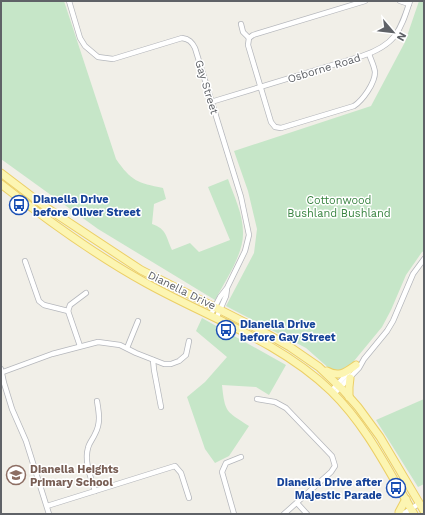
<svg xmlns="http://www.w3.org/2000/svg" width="425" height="515" font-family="'Work Sans',sans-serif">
  <rect width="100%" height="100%" fill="#f1efe8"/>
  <g fill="#c6e6c8">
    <path d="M1,1H64L116,159C131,181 138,183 163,188L166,199L154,204L152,224C167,229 166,237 172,250L190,243L199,252L230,240L208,187L228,179C234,196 243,214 243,232C244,254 225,281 215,300L98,229L1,159Z"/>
    <polygon points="419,1 424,1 424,251 422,252 406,275 391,310 382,327 340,378 306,348 226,306 254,253 257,229 248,191 234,151 371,106 405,42"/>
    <path d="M202,318L286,365L269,395L256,387L222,385C225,413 226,411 249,426L229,456L215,463L205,449L187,397L205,382L227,357L196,331Z"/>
    <polygon points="424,399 424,484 418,487 376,420"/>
  </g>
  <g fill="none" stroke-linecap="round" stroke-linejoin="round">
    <defs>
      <g id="street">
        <path d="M69,1L80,38L85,46L98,57L113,59L182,38C189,39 192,42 195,48L241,197L249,235L245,251L227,288L220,297L210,316"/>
        <path d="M365,1L253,35L249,38L248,45L271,122L275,127L281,128L354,106C363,100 375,83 375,72C374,65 371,60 369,54"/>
        <polyline points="400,1 409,4"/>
        <polyline points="241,24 243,32 249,38"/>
        <path d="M211,102L362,56C395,45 400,32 410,1"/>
        <polyline points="25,261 39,301 44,305 68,311"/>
        <polyline points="68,311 80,346"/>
        <polyline points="68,311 70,305 86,293"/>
        <polyline points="216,319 226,296 227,289"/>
        <polyline points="127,348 138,321"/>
        <polyline points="153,360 154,370 161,407"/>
        <polyline points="1,369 4,383 12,409 26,441 49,514"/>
        <polyline points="3,372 52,354 98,342 120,345 136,353 164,364 171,364 179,361 186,355 189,341"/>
        <polyline points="331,391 349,372"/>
        <polyline points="334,394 359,368 364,359 387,331 393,321 413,274 424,259"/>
        <polyline points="257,399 275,402 286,408 332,456 335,466 331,472 284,514"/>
        <path d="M95,491C91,478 84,462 88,448C89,443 93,439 95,434C101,423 99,413 97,401"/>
        <polyline points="297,503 307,514"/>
        <polyline points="47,506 175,466 181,473 189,498"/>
        <polyline points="234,514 222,472 226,463 241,457"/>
        <polyline points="403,514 420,503"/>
      </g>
      <g id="primary">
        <polyline points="1,173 47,208 141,270 262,331 290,347 319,367 343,390 358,407 380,437 424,511"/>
        <path d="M1,184C47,220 95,255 146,283C209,318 279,341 331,391C367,426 389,472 414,514"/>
        <path d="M327,371C339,378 346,372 356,365"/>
        <polyline points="349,397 349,387 350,378"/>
        <polyline points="399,512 406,499"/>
      </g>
    </defs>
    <use href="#street" stroke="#b5b7bc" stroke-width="6"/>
    <use href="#primary" stroke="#eccf66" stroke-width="9"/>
    <use href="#street" stroke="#fff" stroke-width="4.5"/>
    <use href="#primary" stroke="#fcf5b2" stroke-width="7"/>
  </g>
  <defs>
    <symbol id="bus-ring" viewBox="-11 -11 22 22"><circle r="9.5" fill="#fff" stroke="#1a4fb4" stroke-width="1.5"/><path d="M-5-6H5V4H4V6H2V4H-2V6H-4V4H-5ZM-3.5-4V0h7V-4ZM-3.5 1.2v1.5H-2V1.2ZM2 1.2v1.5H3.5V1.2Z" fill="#1a4fb4"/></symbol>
    <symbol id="school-ring" viewBox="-11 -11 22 22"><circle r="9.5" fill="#fff" stroke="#8d6e63" stroke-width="1.5"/><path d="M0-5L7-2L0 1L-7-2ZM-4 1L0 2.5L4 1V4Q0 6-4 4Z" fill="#8d6e63"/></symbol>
  </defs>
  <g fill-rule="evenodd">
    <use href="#bus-ring" x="8" y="194" width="22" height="22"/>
    <use href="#bus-ring" x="215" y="319" width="22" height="22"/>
    <use href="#school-ring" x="5" y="464" width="22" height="22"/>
    <use href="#bus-ring" x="385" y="477" width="22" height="22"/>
  </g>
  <g text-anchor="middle" stroke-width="3" stroke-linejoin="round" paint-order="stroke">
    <g font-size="11" fill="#5f6267" stroke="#fff">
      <text transform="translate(324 68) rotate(-17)" y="4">Osborne Road</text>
      <text transform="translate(207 87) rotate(73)" y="4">Gay Street</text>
      <text transform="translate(182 290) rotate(26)" y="4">Dianella Drive</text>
    </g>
    <g font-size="11" font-weight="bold" fill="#164399" stroke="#fff" text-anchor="start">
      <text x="33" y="203">Dianella Drive<tspan x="33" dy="13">before Oliver Street</tspan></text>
      <text x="240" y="328">Dianella Drive<tspan x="240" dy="13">before Gay Street</tspan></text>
      <text x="382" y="486" text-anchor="end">Dianella Drive after<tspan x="382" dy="13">Majestic Parade</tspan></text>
    </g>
    <g font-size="11" fill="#398441" stroke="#fff">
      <text x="339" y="204">Cottonwood<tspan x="339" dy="13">Bushland Bushland</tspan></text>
    </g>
    <g font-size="11" font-weight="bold" fill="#785e54" stroke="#fff" text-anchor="start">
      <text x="30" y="473">Dianella Heights<tspan x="30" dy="13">Primary School</tspan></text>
    </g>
  </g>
  <rect width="425" height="515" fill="none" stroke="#5f6267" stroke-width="4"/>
  <g transform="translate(393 32) rotate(118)" stroke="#ffffff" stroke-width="3" paint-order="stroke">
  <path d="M0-3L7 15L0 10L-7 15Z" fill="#5f6267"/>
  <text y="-6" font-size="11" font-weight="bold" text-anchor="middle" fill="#5f6267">N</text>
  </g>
</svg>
